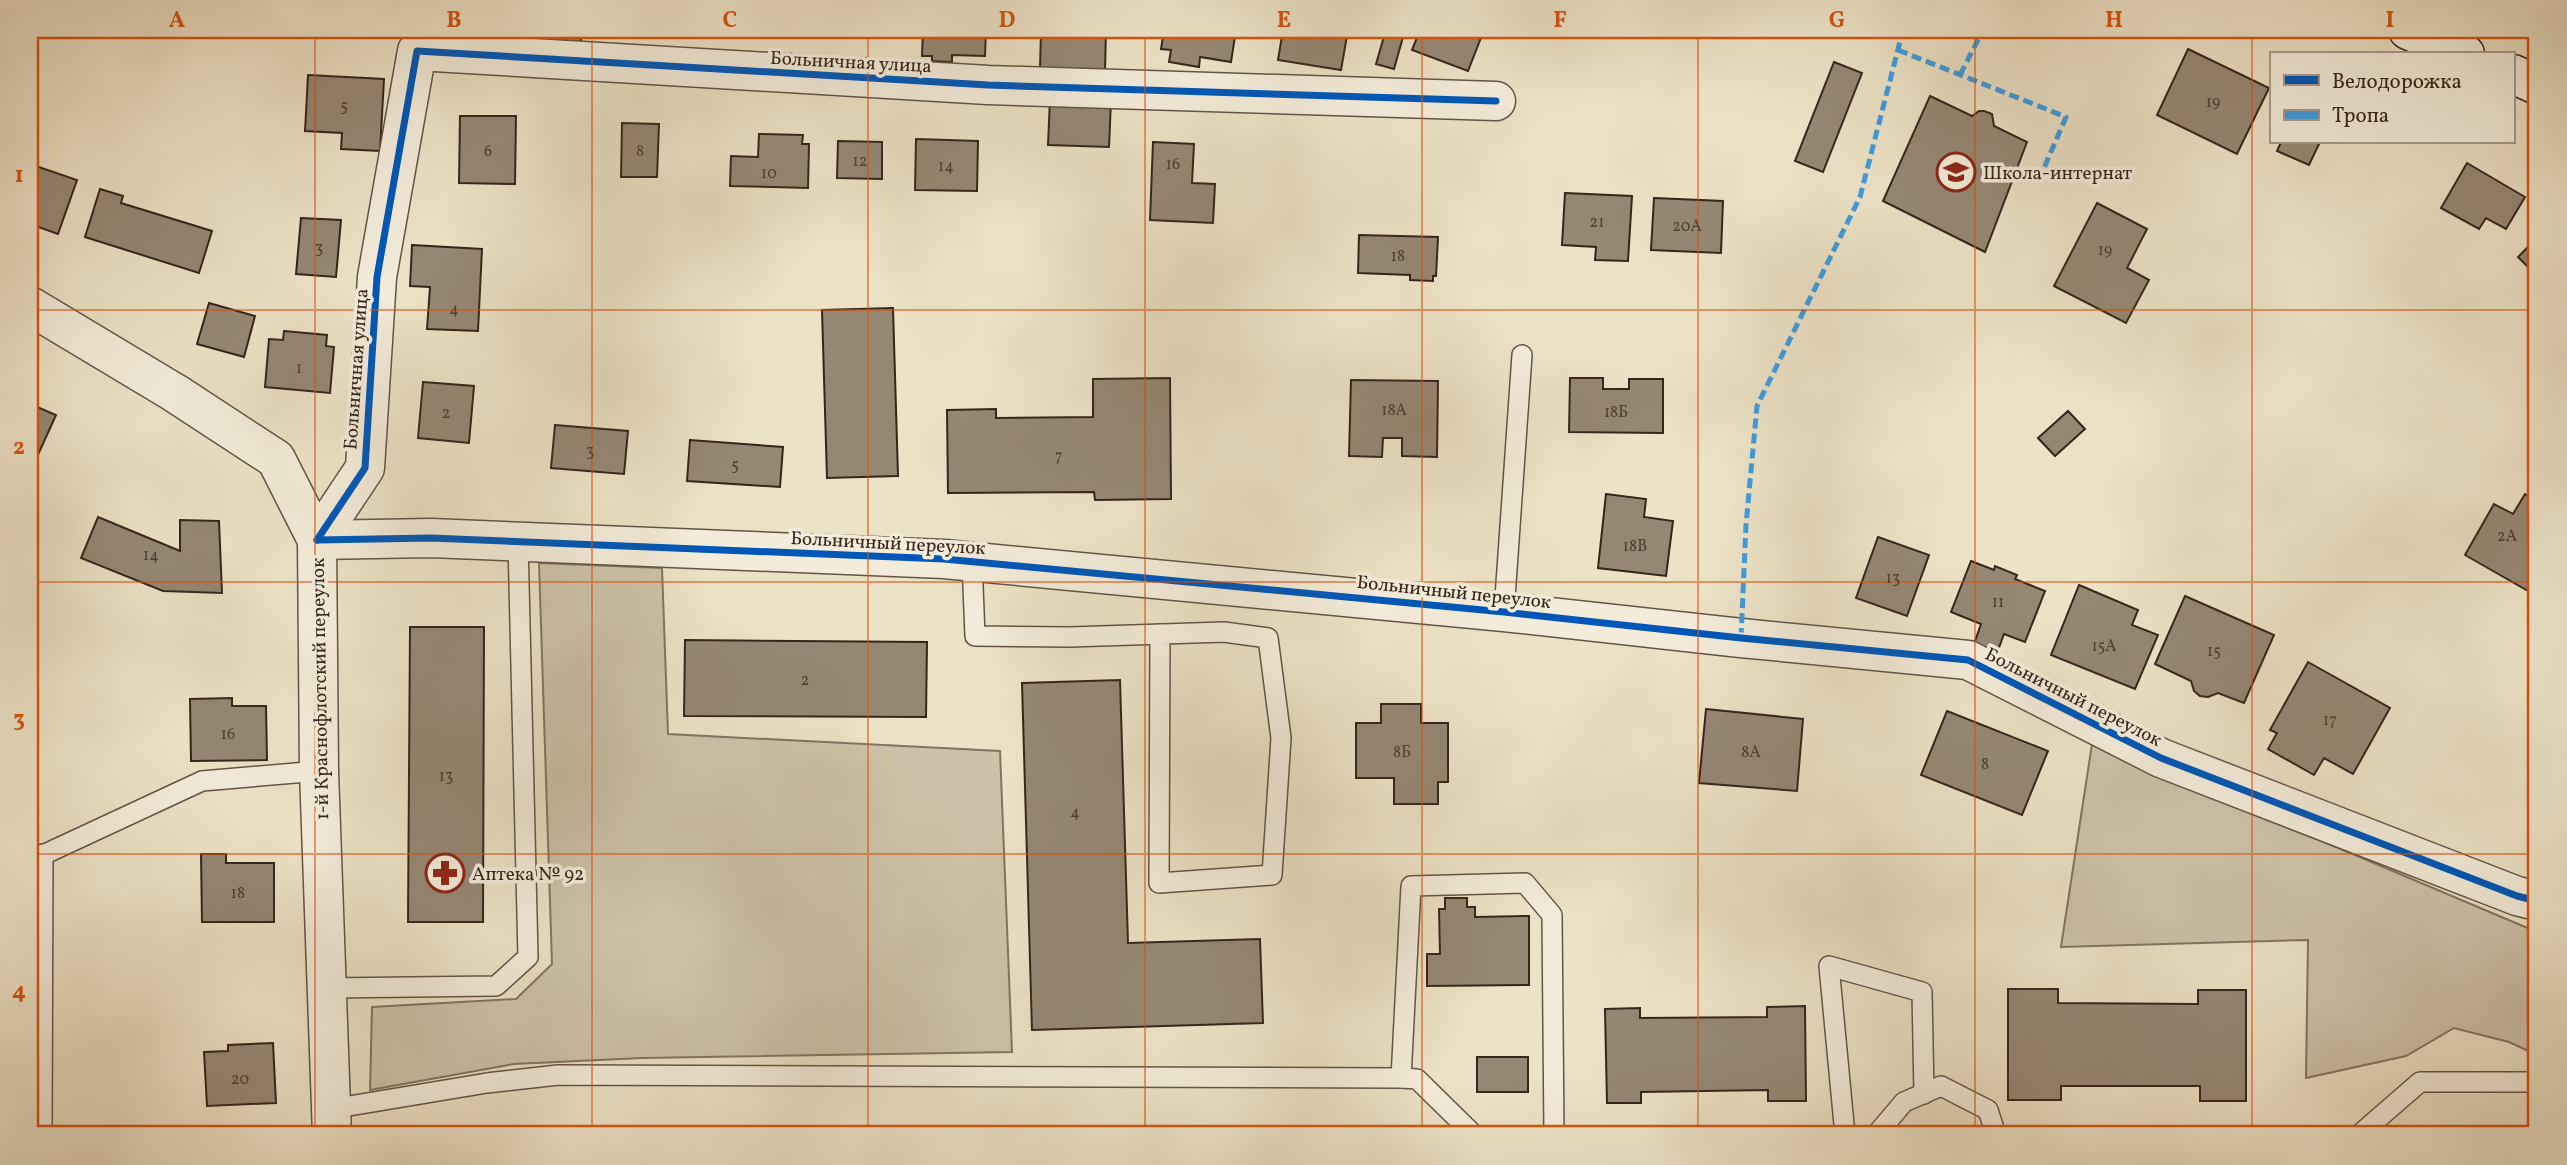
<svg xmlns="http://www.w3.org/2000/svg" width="2567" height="1165" font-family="Vollkorn,serif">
  <rect width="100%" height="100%" fill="#ece2c6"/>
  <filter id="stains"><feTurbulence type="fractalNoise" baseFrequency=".00286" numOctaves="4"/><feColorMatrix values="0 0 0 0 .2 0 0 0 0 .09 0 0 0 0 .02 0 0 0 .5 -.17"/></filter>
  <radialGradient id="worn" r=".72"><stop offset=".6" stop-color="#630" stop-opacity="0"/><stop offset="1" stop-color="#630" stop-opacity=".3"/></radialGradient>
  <g fill="#cdc2a9" stroke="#827462" stroke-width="2">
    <polygon points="539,563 662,568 668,734 1000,751 1012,1052 642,1058 514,1064 370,1090 372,1007 516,999 552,964"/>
    <polygon points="2092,744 2537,932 2537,1055 2509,1042 2454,1028 2406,1056 2306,1078 2308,940 2061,947"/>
  </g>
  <g fill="#958774" stroke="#36251b" stroke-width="2">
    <polygon points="536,30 581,30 581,43 535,40"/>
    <polygon points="923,30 986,30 985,56 952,55 952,62 932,61 932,56 922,56"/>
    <polygon points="1041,30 1106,30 1105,71 1040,69"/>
    <polygon points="1164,30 1236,30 1231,62 1200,57 1199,67 1169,62 1171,50 1161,49"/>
    <polygon points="1283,30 1348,30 1341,70 1278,60"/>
    <polygon points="1420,30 1484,30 1468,71 1412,50"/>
    <polygon points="2521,30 2537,30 2537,36"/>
    <polygon points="1385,33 1403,37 1394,69 1376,64"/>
    <polygon points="2188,49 2269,88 2237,154 2157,115"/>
    <polygon points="1834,62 1862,73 1823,172 1795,161"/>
    <polygon points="308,75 384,79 380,151 341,149 342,133 305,131"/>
    <polygon points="1930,96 1972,116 1979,111 1984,111 1992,114 1994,126 2027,142 1985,252 1883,201"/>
    <polygon points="1050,99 1111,101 1109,147 1048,145"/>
    <polygon points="460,116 516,116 515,184 459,183"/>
    <polygon points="622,123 659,124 657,177 621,177"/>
    <polygon points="759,134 803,135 802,144 809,144 808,188 730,186 731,156 758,157"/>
    <polygon points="916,139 978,141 977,191 915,190"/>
    <polygon points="838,141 882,142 882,179 837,178"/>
    <polygon points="1153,142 1194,144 1192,183 1215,184 1213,223 1150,220"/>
    <polygon points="2281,142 2320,142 2309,165 2277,151"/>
    <polygon points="2467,163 2525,197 2506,229 2486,218 2479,229 2441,208"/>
    <polygon points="30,164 77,180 58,234 30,224"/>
    <polygon points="100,189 123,196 121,203 212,231 199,273 85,237"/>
    <polygon points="1565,193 1632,196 1628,261 1595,260 1596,247 1562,245"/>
    <polygon points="1654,198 1723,201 1721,253 1651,250"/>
    <polygon points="2097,203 2147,229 2127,268 2149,280 2126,323 2054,286"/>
    <polygon points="301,218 341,220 336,277 296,274"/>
    <polygon points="1359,235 1438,237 1436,276 1433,276 1433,281 1410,280 1410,275 1358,273"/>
    <polygon points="2537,238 2537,276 2518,257"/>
    <polygon points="412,245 482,249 478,331 427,329 430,287 410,286"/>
    <polygon points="209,303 255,316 244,357 197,344"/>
    <polygon points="893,308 898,476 827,478 822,310"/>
    <polygon points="284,331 327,335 326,346 334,347 330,393 265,387 269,339 283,340"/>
    <polygon points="1170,378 1171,499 1095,500 1094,492 948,493 947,410 996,409 996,418 1093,417 1093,379"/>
    <polygon points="1570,378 1603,378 1603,389 1629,389 1629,379 1663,379 1663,433 1569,432"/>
    <polygon points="1351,380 1438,381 1437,457 1402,456 1402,438 1383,438 1382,457 1349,456"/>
    <polygon points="423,382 474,386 469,443 418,438"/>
    <polygon points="30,404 56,415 37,457 30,454"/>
    <polygon points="2068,411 2085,429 2055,456 2038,438"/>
    <polygon points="555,425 628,431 624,474 551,468"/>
    <polygon points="690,440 783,447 780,487 687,481"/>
    <polygon points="1606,494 1646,499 1644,517 1673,521 1666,576 1598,568"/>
    <polygon points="2525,494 2537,501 2537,575 2528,591 2465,555 2494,504 2513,514"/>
    <polygon points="98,517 180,551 180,520 219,521 222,593 163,591 81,558"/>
    <polygon points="1878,537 1929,555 1907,616 1856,598"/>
    <polygon points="1971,561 1994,570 1995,566 2017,575 2015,579 2045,591 2025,642 2004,634 1997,653 1974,644 1981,624 1951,612"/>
    <polygon points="2079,585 2138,610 2132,625 2158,635 2135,689 2051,655"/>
    <polygon points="2185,596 2274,635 2244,703 2218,693 2208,697 2200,696 2194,691 2191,681 2155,664"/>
    <polygon points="410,627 484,627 483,922 408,922"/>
    <polygon points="685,640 927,642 926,717 684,716"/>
    <polygon points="2308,662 2390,708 2353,774 2324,758 2314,775 2268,749 2277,733 2270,730"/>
    <polygon points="1120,680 1128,943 1260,939 1263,1023 1032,1030 1022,683"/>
    <polygon points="232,698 232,706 266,706 267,760 191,761 190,699"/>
    <polygon points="1381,704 1421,704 1421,723 1448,723 1448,782 1438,782 1438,804 1394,804 1394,778 1356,778 1356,723 1381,723"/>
    <polygon points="1706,709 1803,719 1797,791 1699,783"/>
    <polygon points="1947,711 2048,751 2022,815 1921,775"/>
    <polygon points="201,854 226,854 226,863 274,863 274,922 202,922"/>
    <polygon points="1445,898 1467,898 1467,907 1475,907 1475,917 1529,916 1529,985 1427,986 1427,954 1440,954 1439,909 1445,909"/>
    <polygon points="2008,989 2058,989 2058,1003 2198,1004 2198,990 2246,990 2246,1101 2200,1101 2200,1086 2061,1086 2061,1100 2008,1100"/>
    <polygon points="1805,1006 1806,1101 1768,1101 1768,1090 1641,1092 1641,1103 1607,1103 1605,1009 1640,1008 1640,1018 1767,1017 1767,1007"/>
    <polygon points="273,1043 276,1103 207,1106 204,1052 228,1051 228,1045"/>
    <rect x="1477" y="1057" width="51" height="35"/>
  </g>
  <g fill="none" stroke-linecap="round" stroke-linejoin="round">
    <defs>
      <g id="service">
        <polyline points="972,561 975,636 1070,637 1224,632 1268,638 1281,738 1272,875 1159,883 1160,634"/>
        <polyline points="1504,612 1522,355"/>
        <polyline points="30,861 202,781 319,771"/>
        <polyline points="327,988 496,986 528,957 518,542"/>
        <polyline points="1401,1078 1411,886 1525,883 1552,915 1554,1135"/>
        <polyline points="331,1109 487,1083 558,1075 1401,1078 1417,1079 1474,1135"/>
        <polyline points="42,1135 43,854"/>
        <polyline points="1845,1135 1829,966 1922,992 1924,1094"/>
        <polyline points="1876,1135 1904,1102 1941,1086 1988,1110 1996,1135"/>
        <polyline points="2359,1135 2420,1082 2537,1082"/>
      </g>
      <g id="minor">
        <polyline points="317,540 431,538 944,559 1504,612 1741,638 1968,660 2161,758 2517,896 2537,901"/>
        <polyline points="317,540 365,468 377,277 417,51 988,85 1496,101"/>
      </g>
      <polyline id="tertiary" points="30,306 175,393 276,459 317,540 319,771 332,1135"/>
      <g id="secondary">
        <polyline points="2408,30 2465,54"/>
        <polyline points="2513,74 2537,85"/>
      </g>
    </defs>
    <use href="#service" stroke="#645446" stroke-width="22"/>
    <use href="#minor" stroke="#645446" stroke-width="41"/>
    <use href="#tertiary" stroke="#645446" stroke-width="41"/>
    <use href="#secondary" stroke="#36251b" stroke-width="41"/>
    <use href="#service" stroke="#f3ecda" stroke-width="19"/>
    <use href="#minor" stroke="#f3ecda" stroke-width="38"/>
    <use href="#tertiary" stroke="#f3ecda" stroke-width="38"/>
    <use href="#secondary" stroke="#f3ecda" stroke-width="38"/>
    <g stroke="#3e9cdf" stroke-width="5" stroke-dasharray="10 5" stroke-linecap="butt">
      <polyline points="1898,50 2066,117 2038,182"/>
      <polyline points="1960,75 1983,30"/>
      <polyline points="1741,638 1746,525 1757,406 1860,197 1903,30"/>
    </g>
    <defs>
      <g id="cycleway">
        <polyline points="317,540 431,538 944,559 1504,612 1741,638 1968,660 2161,758 2517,896 2537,901"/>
        <polyline points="317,540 365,468 377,277 417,51 988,85 1496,101"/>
      </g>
    </defs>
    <use href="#cycleway" stroke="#f3ecda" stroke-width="11"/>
    <use href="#cycleway" stroke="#0057b8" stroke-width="7"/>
  </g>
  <path fill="none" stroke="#d6540e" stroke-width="2" stroke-opacity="0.55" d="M315,30V1135M592,30V1135M868,30V1135M1145,30V1135M1422,30V1135M1698,30V1135M1975,30V1135M2252,30V1135M30,310H2537M30,582H2537M30,854H2537"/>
  <defs>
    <symbol id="school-ring" viewBox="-11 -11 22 22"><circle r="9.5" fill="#f3ecda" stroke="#8f2418" stroke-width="1.5"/><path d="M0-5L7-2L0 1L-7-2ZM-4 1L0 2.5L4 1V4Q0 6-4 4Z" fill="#8f2418"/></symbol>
    <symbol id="pharmacy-ring" viewBox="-11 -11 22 22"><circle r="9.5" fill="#f3ecda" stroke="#8f2418" stroke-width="1.5"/><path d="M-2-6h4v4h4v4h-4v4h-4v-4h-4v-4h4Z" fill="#8f2418"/></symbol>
  </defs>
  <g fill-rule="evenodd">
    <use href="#school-ring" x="1934" y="150" width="44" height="44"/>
    <use href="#pharmacy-ring" x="423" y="851" width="44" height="44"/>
  </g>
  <g text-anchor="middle" stroke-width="7" stroke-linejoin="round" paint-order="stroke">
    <g font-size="16" fill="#4e3e31">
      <text x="2213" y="107">19</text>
      <text x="344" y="111">5</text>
      <text x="488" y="156">6</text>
      <text x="640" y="156">8</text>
      <text x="860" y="166">12</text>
      <text x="1173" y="169">16</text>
      <text x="946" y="171">14</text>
      <text x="769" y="178">10</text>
      <text x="1597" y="227">21</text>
      <text x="1687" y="231">20А</text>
      <text x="319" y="253">3</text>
      <text x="2105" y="255">19</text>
      <text x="1398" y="261">18</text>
      <text x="454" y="314">4</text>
      <text x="299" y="373">1</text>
      <text x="1394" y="415">18А</text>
      <text x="1616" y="417">18Б</text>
      <text x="446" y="418">2</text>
      <text x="590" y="456">3</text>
      <text x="1059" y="461">7</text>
      <text x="735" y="470">5</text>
      <text x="2507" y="541">2А</text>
      <text x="1635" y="551">18В</text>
      <text x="151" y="560">14</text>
      <text x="1893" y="583">13</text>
      <text x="1998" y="607">11</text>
      <text x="2104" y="651">15А</text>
      <text x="2214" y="656">15</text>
      <text x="805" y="685">2</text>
      <text x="2330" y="725">17</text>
      <text x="228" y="739">16</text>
      <text x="1402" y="757">8Б</text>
      <text x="1751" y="757">8А</text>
      <text x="1985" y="769">8</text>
      <text x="446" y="781">13</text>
      <text x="1075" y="817">4</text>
      <text x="238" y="898">18</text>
      <text x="240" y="1084">20</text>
    </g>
    <g font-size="19" fill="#36251b" stroke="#f3ecda">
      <text transform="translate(851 61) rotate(3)" y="7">Больничная улица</text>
      <text transform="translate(355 369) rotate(-86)" y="7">Больничная улица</text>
      <text transform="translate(888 542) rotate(3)" y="7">Больничный переулок</text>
      <text transform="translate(1454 591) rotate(6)" y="7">Больничный переулок</text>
      <text transform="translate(319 689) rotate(-91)" y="7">1-й Краснофлотский переулок</text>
      <text transform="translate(2074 696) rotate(27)" y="7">Больничный переулок</text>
    </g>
    <g font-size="19" fill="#36251b" stroke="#f3ecda" text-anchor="start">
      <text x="1983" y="179">Школа-интернат</text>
      <text x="472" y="880">Аптека № 92</text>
    </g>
  </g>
  <rect width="2567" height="1165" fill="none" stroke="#ece2c6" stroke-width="77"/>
  <rect x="2270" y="52" width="245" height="91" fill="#f3ecda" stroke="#a79c8e" stroke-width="2"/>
  <rect x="2284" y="75" width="35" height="10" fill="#0057b8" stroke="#a79c8e" stroke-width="2"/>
  <text x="2332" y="88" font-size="21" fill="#36251b">Велодорожка</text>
  <rect x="2284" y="110" width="35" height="10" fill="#3e9cdf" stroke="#a79c8e" stroke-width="2"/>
  <text x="2332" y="122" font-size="21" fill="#36251b">Тропа</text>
  <rect x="38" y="38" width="2490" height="1088" fill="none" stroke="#d6540e" stroke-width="2.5"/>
  <g font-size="23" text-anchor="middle" font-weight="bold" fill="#d6540e">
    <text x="177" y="27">A</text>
    <text x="454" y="27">B</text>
    <text x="730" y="27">C</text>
    <text x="1007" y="27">D</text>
    <text x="1284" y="27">E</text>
    <text x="1560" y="27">F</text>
    <text x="1837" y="27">G</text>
    <text x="2114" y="27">H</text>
    <text x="2390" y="27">I</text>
    <text x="19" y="182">1</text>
    <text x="19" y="454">2</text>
    <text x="19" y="726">3</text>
    <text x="19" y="998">4</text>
  </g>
  <rect width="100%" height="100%" filter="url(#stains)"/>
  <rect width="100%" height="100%" fill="url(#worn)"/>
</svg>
